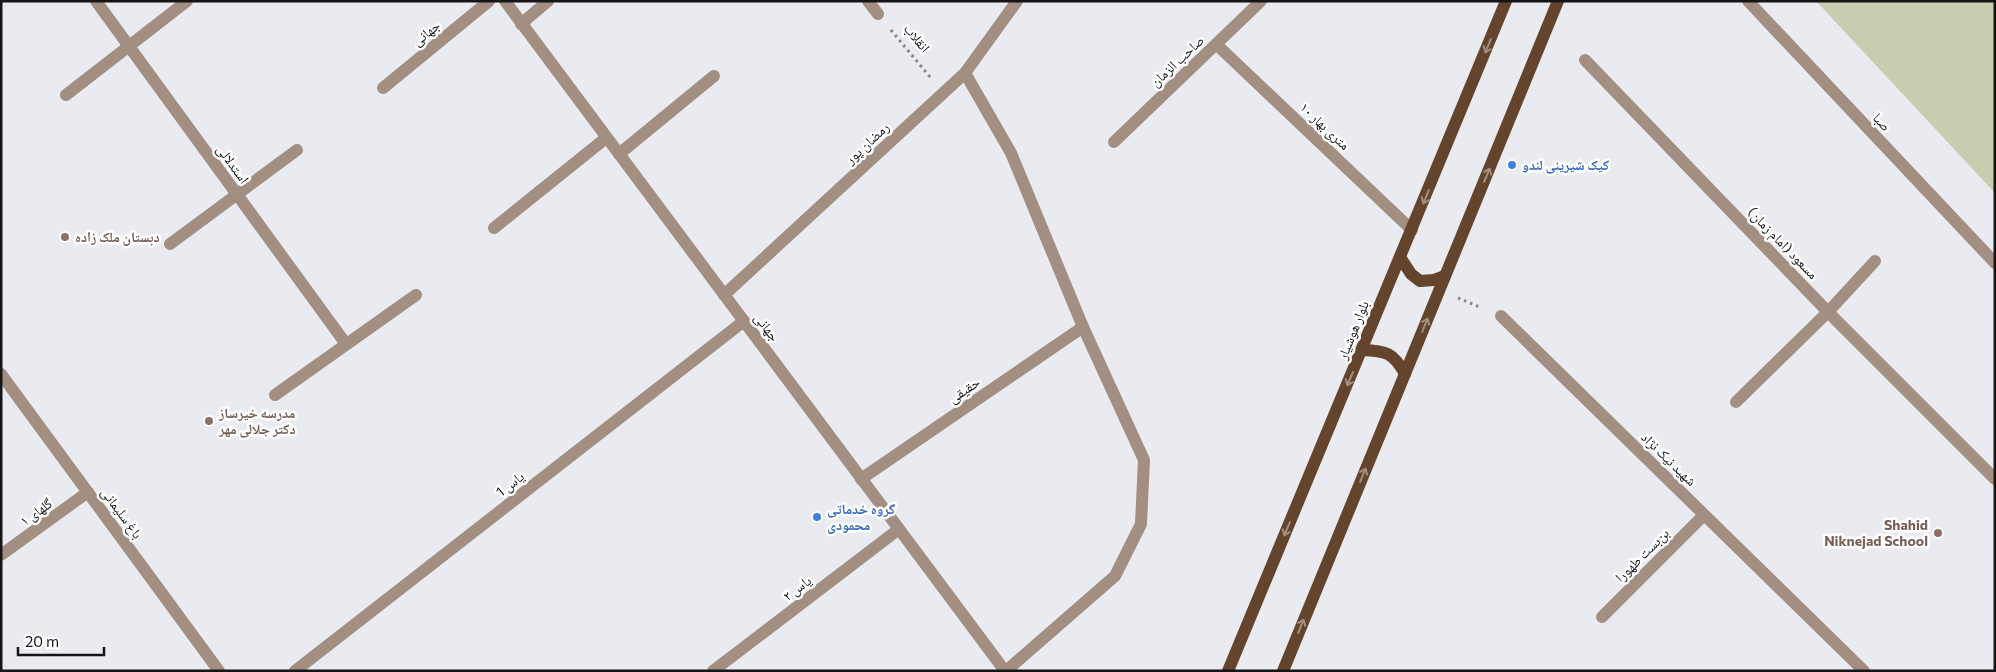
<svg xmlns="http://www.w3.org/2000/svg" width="1996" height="672" font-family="Commissioner,'Noto Naskh Arabic',sans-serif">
  <rect width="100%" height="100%" fill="#eaebf0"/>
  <polygon fill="#c7cdae" points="1816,1 1995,1 1995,193"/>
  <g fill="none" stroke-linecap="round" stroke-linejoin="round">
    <g stroke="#868689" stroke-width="3" stroke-dasharray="2.5 4" stroke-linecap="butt">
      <polyline points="891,30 930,77"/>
      <polyline points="1458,298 1482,308"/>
    </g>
    <g stroke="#a28f81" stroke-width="12">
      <polyline points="96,1 346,344"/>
      <polyline points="505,1 1005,671"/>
      <polyline points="868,1 878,14"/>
      <polyline points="1748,1 1995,263"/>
      <polyline points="521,24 548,1"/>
      <polyline points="1217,45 1412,230"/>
      <polyline points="1585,60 1828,312 1995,479"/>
      <polyline points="965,73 1011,153 1083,327 1144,460 1141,524 1115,576 1006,671"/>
      <polyline points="383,88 489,1"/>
      <polyline points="66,95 187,1"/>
      <polyline points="1114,142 1261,1"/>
      <polyline points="619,154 714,76"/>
      <polyline points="494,228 606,138"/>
      <polyline points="170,244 297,150"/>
      <polyline points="724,295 965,73 1017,1"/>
      <polyline points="1501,316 1864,671"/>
      <polyline points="1,374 219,671"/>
      <polyline points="275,395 416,295"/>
      <polyline points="1736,402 1828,312 1875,261"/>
      <polyline points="861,479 1083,327"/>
      <polyline points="1,555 88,492"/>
      <polyline points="1602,617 1704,515"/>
      <polyline points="295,671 744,321"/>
      <polyline points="713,671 899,529"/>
    </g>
    <g stroke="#64442c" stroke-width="12">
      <polyline points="1400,257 1411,274 1420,281 1434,280 1445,276"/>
      <path d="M1362,350C1386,351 1393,352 1405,374"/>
      <polyline points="1228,671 1506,1"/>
      <polyline points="1283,671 1558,1"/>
    </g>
  </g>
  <defs><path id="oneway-shaft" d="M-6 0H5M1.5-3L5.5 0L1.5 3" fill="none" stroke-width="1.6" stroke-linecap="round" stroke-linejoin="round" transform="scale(1.25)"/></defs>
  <g stroke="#a28f80">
    <use href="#oneway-shaft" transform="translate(1488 46) rotate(112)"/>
    <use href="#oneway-shaft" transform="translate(1487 175) rotate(-68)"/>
    <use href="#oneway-shaft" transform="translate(1426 197) rotate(112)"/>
    <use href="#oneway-shaft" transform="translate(1425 325) rotate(-68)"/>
    <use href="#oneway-shaft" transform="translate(1350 379) rotate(113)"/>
    <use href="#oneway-shaft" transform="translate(1363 475) rotate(-68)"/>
    <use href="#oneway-shaft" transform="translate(1287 529) rotate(113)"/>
    <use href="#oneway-shaft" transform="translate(1301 626) rotate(-68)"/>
  </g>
  <g fill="#3f7fe0" stroke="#fff" stroke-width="2">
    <circle cx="1512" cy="165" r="5"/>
    <circle cx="817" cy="517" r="5"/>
  </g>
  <g fill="#8d6e63" stroke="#fff" stroke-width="2">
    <circle cx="65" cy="237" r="5"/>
    <circle cx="209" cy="421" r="5"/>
    <circle cx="1938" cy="533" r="5"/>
  </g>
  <g text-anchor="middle" stroke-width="5" stroke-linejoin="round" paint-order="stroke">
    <g font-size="14" fill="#151516" stroke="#fff">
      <text transform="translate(426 33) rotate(-39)" y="5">جهانی</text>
      <text transform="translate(917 38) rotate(50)" y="5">انقلاب</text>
      <text transform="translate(1177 61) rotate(-43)" y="5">صاحب الزمان</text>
      <text transform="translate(1882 122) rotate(47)" y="5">صبا</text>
      <text transform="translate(1325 126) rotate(43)" y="5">۱۰ متری بهار</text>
      <text transform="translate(867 143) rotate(-43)" y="5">رمضان پور</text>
      <text transform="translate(233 164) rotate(54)" y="5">استدلالی</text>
      <text transform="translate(1783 243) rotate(46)" y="5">مسعود (امام زمان)</text>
      <text transform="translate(767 327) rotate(53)" y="5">جهانی</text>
      <text transform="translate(1353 330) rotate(-68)" y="5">بلوار هوشیار</text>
      <text transform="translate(964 390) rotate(-34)" y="5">حقیقی</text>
      <text transform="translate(1669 459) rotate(44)" y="5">شهید نیک نژاد</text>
      <text transform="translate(510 484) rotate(-38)" y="5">یاس 1</text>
      <text transform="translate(36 512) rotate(-36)" y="5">گلهای ۱</text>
      <text transform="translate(122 513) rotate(54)" y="5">باغ سلیمانی</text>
      <text transform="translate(1642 555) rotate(-45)" y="5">بن‌بست طهورا</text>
      <text transform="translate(797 588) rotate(-37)" y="5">یاس ۲</text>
    </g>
    <g font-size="14" font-weight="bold" fill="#366cbe" stroke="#fff" text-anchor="start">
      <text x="1522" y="170">کیک شیرینی لندو</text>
      <text x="827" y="514">گروه خدماتی<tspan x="827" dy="16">محمودی</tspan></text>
    </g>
    <g font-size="14" font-weight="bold" fill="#785e54" stroke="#fff" text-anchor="start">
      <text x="75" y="242">دبستان ملک زاده</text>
      <text x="219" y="418">مدرسه خیرساز<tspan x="219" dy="16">دکتر جلالی مهر</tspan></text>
      <text x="1928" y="530" text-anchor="end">Shahid<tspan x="1928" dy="16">Niknejad School</tspan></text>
    </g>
  </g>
  <rect width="1996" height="672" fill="none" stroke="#151516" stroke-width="5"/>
  <path d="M18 647v8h86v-8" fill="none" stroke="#151516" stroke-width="2.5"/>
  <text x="25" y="647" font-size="15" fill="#151516" stroke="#ffffff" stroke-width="4" paint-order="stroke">20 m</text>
</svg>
